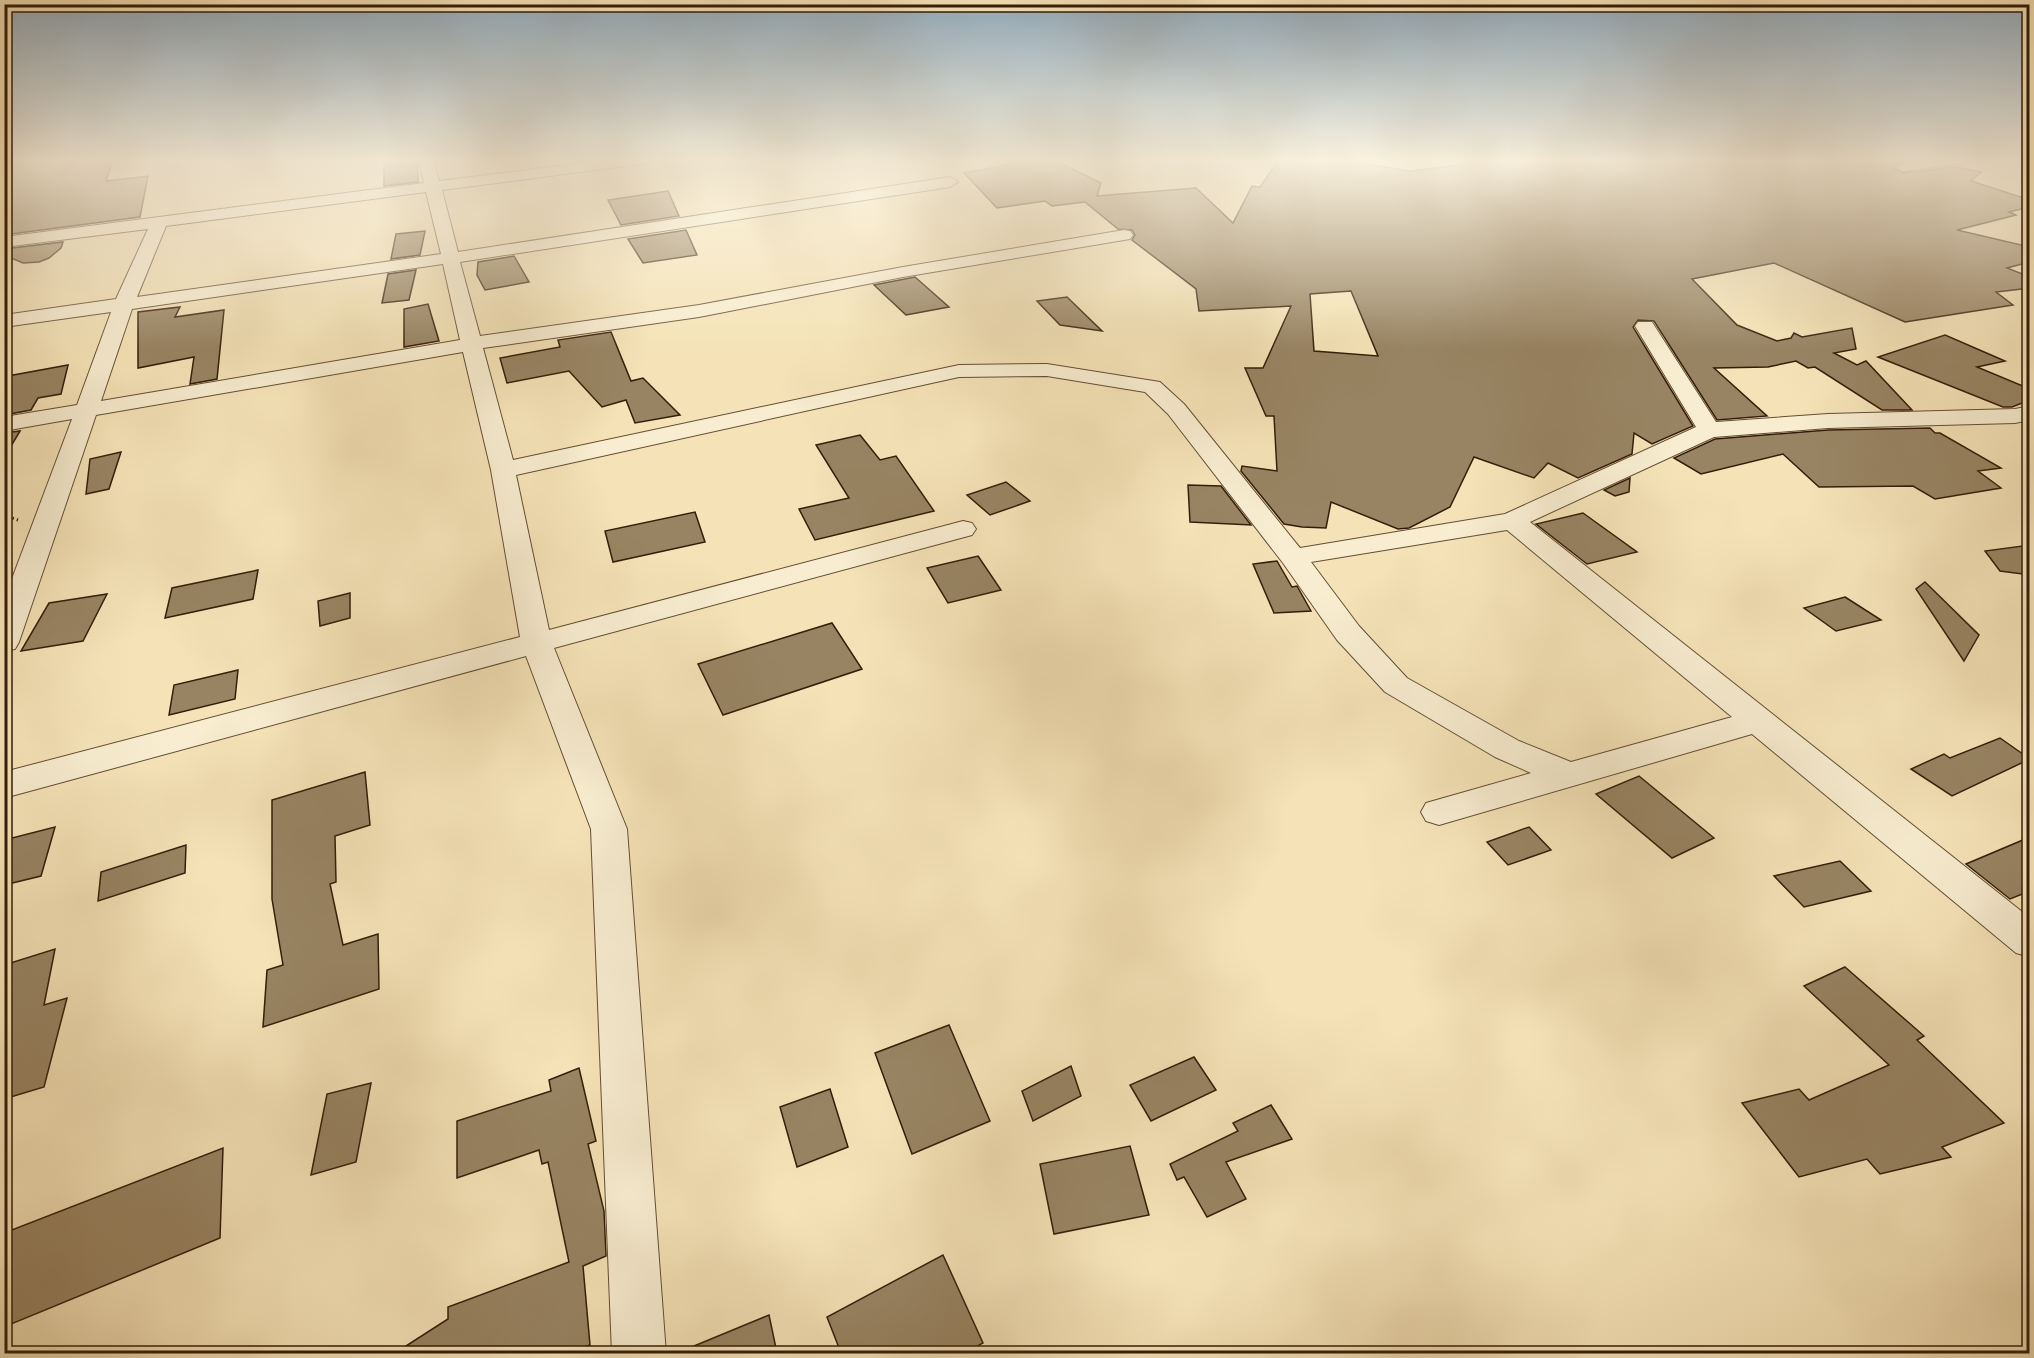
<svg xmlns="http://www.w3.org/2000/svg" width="2034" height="1358" font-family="'IM FELL DW Pica',serif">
  <rect width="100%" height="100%" fill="#f5e3b7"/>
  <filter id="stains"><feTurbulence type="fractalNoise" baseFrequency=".00333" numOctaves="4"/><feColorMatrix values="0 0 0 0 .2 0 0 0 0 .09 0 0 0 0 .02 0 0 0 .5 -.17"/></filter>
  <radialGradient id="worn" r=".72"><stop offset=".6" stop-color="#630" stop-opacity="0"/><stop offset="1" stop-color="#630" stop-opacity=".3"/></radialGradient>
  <g fill="#988463" stroke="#341d08" stroke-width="1.5" fill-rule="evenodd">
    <polygon points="4,159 113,159 106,181 148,176 140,217 4,235"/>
    <polygon points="384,159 417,159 418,182 384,186"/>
    <path d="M1037,159H1052L1101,183L1097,196L1196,188L1233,223L1252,186L1260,187L1279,159H1336L1410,171L1459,165L1460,159H1916L1902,161L1894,168L1903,173L1955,167L1981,172L1971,181L2030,200V207L2009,212L2016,215L1957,230L2030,247V262L2007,268L2030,277V288L1996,292L2013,305L1905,322L1774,263L1692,279L1737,325L1777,341L1791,338L1794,333L1802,337L1852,328L1856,349L1834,353L1857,365L1866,361L1912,410H1882L1815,367L1808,368L1796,361L1768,367L1714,368L1767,416L1717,420L1654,321L1638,320L1633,327L1693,426L1652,444L1634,433L1632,454L1578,478L1548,463L1534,478L1474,457L1450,507L1409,528L1398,529L1331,502L1326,528L1302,527L1284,524L1241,471L1242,466L1277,471L1274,416H1266L1245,368H1263L1291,306L1199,311L1196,289L1132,240L1135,235L1132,230L1118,229L1085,202L1052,206L1045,201L997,208L964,173ZM1351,291L1378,356L1314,351L1310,294Z"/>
    <polygon points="668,191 679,216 621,225 608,200"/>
    <polygon points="686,230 697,255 643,263 628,239"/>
    <polygon points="425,231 420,255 391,259 396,234"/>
    <polygon points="63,242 61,248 49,258 39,262 23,263 4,255 4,249"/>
    <polygon points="514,256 529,282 485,290 477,275 478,262"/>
    <polygon points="416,270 409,300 382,303 388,274"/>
    <polygon points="915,277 949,307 906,315 874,285"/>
    <polygon points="1067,297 1102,331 1060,325 1037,301"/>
    <polygon points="428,304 439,341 404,347 404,309"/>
    <polygon points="180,307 175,317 224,310 217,379 190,384 194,357 138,368 138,312"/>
    <polygon points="611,332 631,381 643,378 680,415 635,423 626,400 602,407 569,371 507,383 500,358 560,347 558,340"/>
    <polygon points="1945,335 2005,361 1977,367 2030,389 2030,400 2012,407 2003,407 1878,357"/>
    <polygon points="68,365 61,394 38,398 31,410 4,415 4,387 8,376"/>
    <polygon points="1930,428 1935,433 1940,433 2001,468 1978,471 2001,488 1935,499 1913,486 1819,487 1783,454 1701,474 1674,458 1715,439 1828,430"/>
    <polygon points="20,431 4,458 4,433"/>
    <polygon points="860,435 880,460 896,456 934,511 815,540 799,509 849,498 816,445"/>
    <polygon points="121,452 109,489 86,494 90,459"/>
    <polygon points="1630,478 1629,492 1615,496 1604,490"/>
    <polygon points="1006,482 1030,501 990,515 967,495"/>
    <polygon points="1188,485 1221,486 1251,525 1190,522"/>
    <polygon points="695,512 705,542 613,562 605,531"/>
    <polygon points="1583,513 1637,552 1587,564 1536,524"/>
    <polygon points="2030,545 2030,575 2000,571 1985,551"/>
    <polygon points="978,556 1001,590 948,603 927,568"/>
    <polygon points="1277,561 1292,587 1297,586 1311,611 1274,613 1253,564"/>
    <polygon points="258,570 253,599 165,618 172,588"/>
    <polygon points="1925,582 1979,635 1964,661 1916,589"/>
    <polygon points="350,593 350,618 320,626 318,601"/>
    <polygon points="107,594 83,641 21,651 49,603"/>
    <polygon points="1845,597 1881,620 1836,631 1804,608"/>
    <polygon points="832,623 862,669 723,715 698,664"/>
    <polygon points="238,670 235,699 169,715 174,685"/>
    <polygon points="2000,738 2030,759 1952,796 1911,769 1944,754 1950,758"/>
    <polygon points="365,772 370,825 335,836 336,882 330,884 343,945 378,934 379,989 263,1027 267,970 283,965 272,899 272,800"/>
    <polygon points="1639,776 1714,838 1672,858 1596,794"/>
    <polygon points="55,827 41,876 4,885 4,840"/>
    <polygon points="1529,827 1551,850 1508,865 1487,842"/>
    <polygon points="2030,837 2030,891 2010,899 1966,864"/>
    <polygon points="186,845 185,873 98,901 101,872"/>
    <polygon points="1840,861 1871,891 1804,907 1774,876"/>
    <polygon points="55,949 44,1005 67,998 44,1087 4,1099 4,965"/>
    <polygon points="1845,967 1924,1036 1917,1040 2004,1123 1942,1147 1951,1157 1880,1174 1867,1159 1799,1177 1742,1103 1799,1089 1809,1100 1889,1065 1804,986"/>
    <polygon points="949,1025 990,1121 912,1154 875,1053"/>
    <polygon points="1194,1057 1216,1090 1151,1121 1130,1085"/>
    <polygon points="1071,1066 1081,1096 1033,1121 1022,1091"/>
    <polygon points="579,1068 596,1141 588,1144 604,1211 606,1256 583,1266 590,1345 569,1353 395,1353 448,1319 448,1307 569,1262 548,1162 542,1164 539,1150 457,1178 457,1121 551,1091 549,1080"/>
    <polygon points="371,1083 356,1162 311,1175 327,1094"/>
    <polygon points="830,1089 848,1147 797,1167 780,1107"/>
    <polygon points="1271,1105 1292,1139 1226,1162 1246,1199 1207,1217 1184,1177 1177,1180 1170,1164 1238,1131 1233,1123"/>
    <polygon points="1130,1146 1149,1215 1054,1234 1040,1164"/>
    <polygon points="223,1148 220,1238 4,1327 4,1233"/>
    <polygon points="943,1255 983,1343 965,1353 841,1353 827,1317"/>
    <polygon points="769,1315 777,1353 677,1353"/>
  </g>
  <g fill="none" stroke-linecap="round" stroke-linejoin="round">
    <defs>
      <g id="street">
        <path d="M419,159H433L439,181L615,159H656L649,163L442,190L458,252L950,177L958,182L950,187L460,262L480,336L699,305L903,267L1124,230L1130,231L1133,235L1130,239L1124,240L903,277L699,317L483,348L513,460L959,365L1047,364L1160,382L1184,404L1300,548L1505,514L1696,427L1635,326L1638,322H1652L1716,422L1828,414L2015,409L2030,406V420L2015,423L1828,428L1714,437L1530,522L2030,918V957L2016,953L1752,734L1439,825L1426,821L1421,812L1426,803L1531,773L1495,757L1385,692L1337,640L1283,563L1168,414L1145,392L1047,376L959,377L516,475L549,630L963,521L972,523L976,529L972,535L554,648L627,829L666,1354H612L591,829L526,656L4,798V772L520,637L491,470L463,352L96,415L19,642L15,649L4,651V600L72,419L4,431V417L77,405L111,312L4,327V315L116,299L148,229L4,247V237L424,183ZM426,192L441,254L137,297L166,226ZM443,264L460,340L101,401L132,309ZM1507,530L1732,717L1571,762L1519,741L1407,678L1359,626L1311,562Z"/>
        <polygon points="1932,159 1974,159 1967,163 1903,171 1896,167 1903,163"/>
      </g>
    </defs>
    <use href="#street" stroke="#644e34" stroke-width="2"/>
    <polyline stroke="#341d08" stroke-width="2" stroke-dasharray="1 1.5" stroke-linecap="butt" points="1465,163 1479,159"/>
    <polyline stroke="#341d08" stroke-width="3" stroke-dasharray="1.5 3" stroke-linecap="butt" points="4,519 9,517 18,520"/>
    <use href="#street" fill="#f8edd0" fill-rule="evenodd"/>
  </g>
  <linearGradient id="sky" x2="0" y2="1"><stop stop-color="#93acbd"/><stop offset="0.46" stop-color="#faf2df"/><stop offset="1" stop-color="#faf2df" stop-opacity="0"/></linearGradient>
  <rect width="2034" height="349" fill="url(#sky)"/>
  <rect width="2034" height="1358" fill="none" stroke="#f5e3b7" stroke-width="24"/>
  <rect x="6" y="6" width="2022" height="1346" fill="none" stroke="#341d08" stroke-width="3"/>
  <rect x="12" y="12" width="2010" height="1334" fill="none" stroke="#341d08" stroke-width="1.5"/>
  <rect width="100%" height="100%" filter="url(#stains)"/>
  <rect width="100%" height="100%" fill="url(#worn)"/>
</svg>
